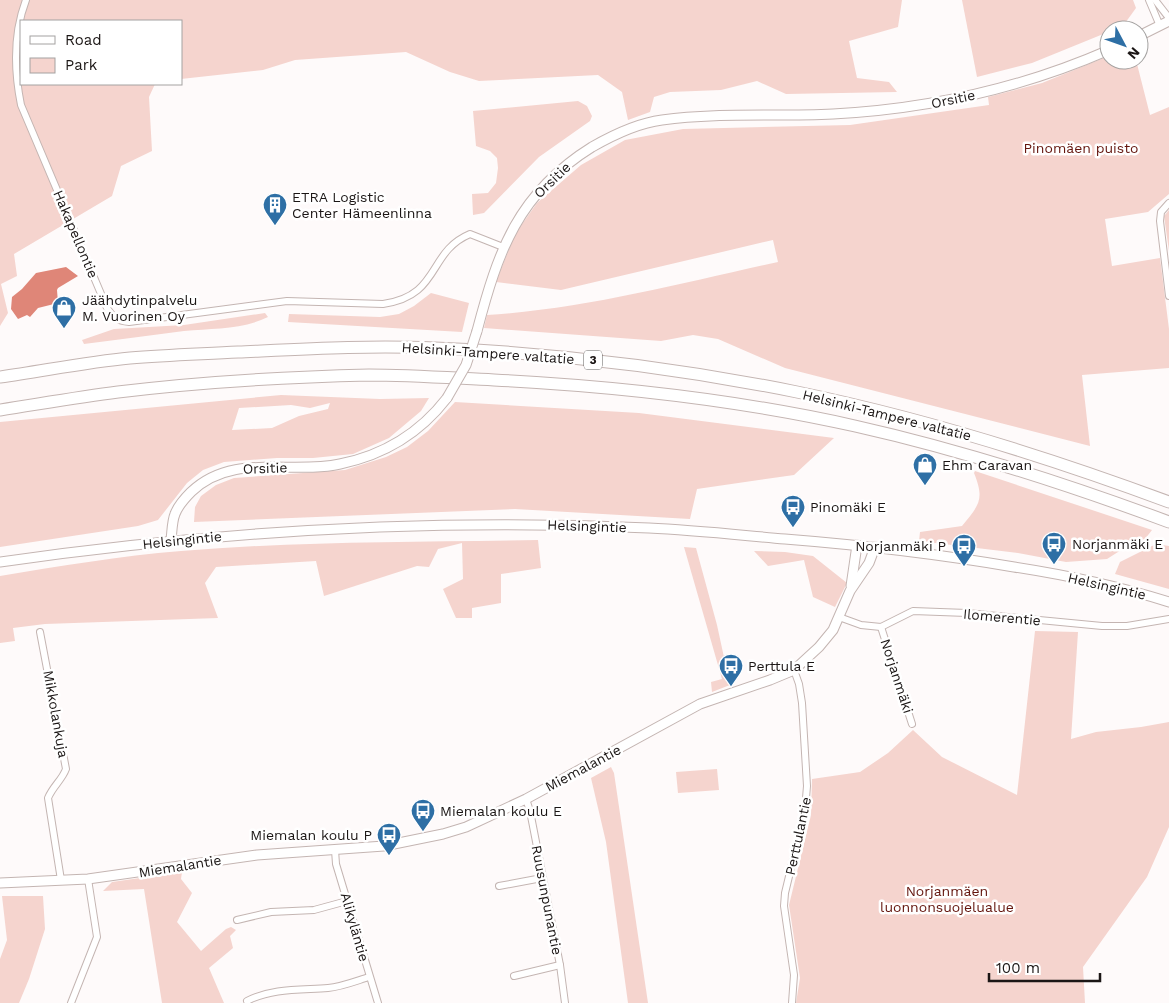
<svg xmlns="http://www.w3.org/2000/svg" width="1169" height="1003" font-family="'Work Sans',sans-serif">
  <rect width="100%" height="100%" fill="#fefafa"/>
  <g fill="#f5d4ce" fill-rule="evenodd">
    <polygon points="0,0 902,0 898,27 849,41 857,78 889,82 897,92 786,94 757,81 721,90 670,92 654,97 650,112 628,120 622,92 598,75 479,81 450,72 406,52 295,60 263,70 181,79 181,21 21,21 21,84 155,84 149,97 152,151 121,166 112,196 14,254 17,276 1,284 8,313 0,326"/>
    <polygon points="962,0 1133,0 1136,8 1123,26 1032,63 977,77"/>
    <path d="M1109,56V60H1136L1150,115L1169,107V194L1148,212L1105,219L1112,266L1160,258L1169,329V368L1082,375L1090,446L785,368L718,339L693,335L661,341L484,328L487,315C585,309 682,283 778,262L773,240L561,290L496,282L515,234L537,203L581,165L625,140L683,129L850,125L989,105L988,97L1042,83Z"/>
    <polygon points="578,101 587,106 592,116 590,121 539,157 484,213 473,215 472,194 488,193 496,183 498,168 497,158 490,151 476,146 473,111"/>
    <polygon points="1169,210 1169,251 1164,216"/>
    <polygon points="431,293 469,303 462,332 288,322 289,314 380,317 399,314 414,306"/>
    <path d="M265,313L268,317C242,330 213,328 184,331C151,335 118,340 84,344L82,340L114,329L184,325Z"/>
    <path d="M281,395L380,399L429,398L421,411L389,438L353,454L313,458H277L224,462L203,470L187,483L158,520L138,526L0,547V422ZM330,403L328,409L299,416L272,428L232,430L239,408L291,405L310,408Z"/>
    <polygon points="455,402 639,413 834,438 794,475 697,489 690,519 515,509 194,522 195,507 201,496 216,485 234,478 345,470 386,457 407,447 428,431"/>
    <path d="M975,471L1152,530L1145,539L1129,545L1107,559L1066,562L1018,553L919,541L920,532L962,526C979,505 985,500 974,473Z"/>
    <path d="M538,540L541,568L501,574V603L472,608V618H456L443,589L463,579L462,543L438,549L429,567L417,566L324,596L316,561L216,567L205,583L218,618L45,624L13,628L15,641L0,643V576C60,566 120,556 181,551C300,541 419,542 538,540Z"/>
    <polygon points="1156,544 1169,546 1169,589 1115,574 1120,562"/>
    <polygon points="684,547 696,548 717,625 730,685 712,692 711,682 722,679"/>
    <polygon points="754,551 785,552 813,556 847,583 835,607 813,597 804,560 768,566"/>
    <polygon points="1035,631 1078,632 1071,739 1096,732 1141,727 1169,722 1169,827 1147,877 1083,967 1085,1003 796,1003 800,978 789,905 811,815 812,779 860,772 888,753 913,730 942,757 1017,795"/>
    <polygon points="611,767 614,773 648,1003 628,1003 606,842 591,778"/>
    <polygon points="717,769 719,790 678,793 676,772"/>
    <polygon points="182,872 181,879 192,893 177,922 201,951 226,929 231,927 236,930 230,936 233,948 209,968 224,1003 162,1003 144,889 103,891 112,882"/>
    <polygon points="2,896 43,896 45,929 29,979 19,1003 0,1003 0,959 7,940"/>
  </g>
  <polygon fill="#df8678" points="66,267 78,276 58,288 57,290 58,303 38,308 30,317 27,315 18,319 11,309 12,297 22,289 36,273"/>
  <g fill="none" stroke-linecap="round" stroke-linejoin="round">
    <defs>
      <g id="street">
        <path d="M26,0C13,34 14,70 21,105L107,308C113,317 117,321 129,322L287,301L383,304C441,296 427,252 470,234L503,247"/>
        <polyline points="1149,0 1160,26"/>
        <polyline points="1155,0 1169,18"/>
        <polyline points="1169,203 1161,212 1160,221 1169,296"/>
        <polyline points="839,617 861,625 881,627 913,611 967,613 1102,626 1127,626 1169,619"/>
        <polyline points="881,627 912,724"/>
        <path d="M40,632L66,769C62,780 53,786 48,798L61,880"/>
        <polyline points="526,799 530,811 560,965 565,1003"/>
        <polyline points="335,850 336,864 378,1003"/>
        <polyline points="499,886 542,878"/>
        <polyline points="237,920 271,912 314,910 347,901"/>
        <polyline points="514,976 560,965"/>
        <path d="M247,1001C272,988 300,990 328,988C341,987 356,981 369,977"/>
        <polyline points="71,1003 97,937 88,879"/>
        <polyline points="792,1003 794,975 784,906 785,893 805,810 807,786 802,703 799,684 794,670"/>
      </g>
      <g id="secondary">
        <polyline points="1139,36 1169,21"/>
        <path d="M477,331C498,251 518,193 592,147C613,135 638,123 662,120C719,112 776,117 833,114C928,109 1022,88 1109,50"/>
        <path d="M171,540C172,532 172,521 175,514C178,506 185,498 191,492C233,452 289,475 340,464C384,455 420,433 447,398"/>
        <path d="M0,562C215,531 432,518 649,528C694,530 739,535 785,539C861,545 938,554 1014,567C1066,575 1118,586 1169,602"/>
        <polyline points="851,586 857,545"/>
        <polyline points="0,883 88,879 257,855 384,846 443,834 466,827 526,799 700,704 770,680 794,670 819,647 833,630 850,591 869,563 875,547"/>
      </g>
      <g id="highway">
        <path d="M0,377C43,371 87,362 130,358C166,355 202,354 238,352C303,349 369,345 435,348C556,353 678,368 797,392C923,418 1048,457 1169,502"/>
        <path d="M0,410C39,404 79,397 118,392C201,382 285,377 369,375C410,375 452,378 494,380C613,386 739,400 855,426C962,450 1067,484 1169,522"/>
      </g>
    </defs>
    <use href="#street" stroke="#c4b5b2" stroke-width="8"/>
    <use href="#secondary" stroke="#c4b5b2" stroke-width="11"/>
    <use href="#highway" stroke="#c4b5b2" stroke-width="13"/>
    <use href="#street" stroke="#fff" stroke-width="6"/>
    <use href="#secondary" stroke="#fff" stroke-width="9"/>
    <use href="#highway" stroke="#fff" stroke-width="11"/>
    <defs>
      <polyline id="secondary-bridge" points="447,398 466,365 477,331"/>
    </defs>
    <use href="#secondary-bridge" stroke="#c4b5b2" stroke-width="11" stroke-linecap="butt"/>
    <use href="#secondary-bridge" stroke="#fff" stroke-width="9"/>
  </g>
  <defs>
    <symbol id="building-pin" viewBox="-11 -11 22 30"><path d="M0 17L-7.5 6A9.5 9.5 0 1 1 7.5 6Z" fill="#2e6fa5" stroke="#fff"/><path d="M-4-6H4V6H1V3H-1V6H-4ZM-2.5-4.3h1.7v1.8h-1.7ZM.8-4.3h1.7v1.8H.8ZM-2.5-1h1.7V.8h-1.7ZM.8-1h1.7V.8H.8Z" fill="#fff"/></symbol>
    <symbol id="shop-pin" viewBox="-11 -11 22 30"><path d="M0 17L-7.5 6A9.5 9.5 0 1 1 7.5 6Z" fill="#2e6fa5" stroke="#fff"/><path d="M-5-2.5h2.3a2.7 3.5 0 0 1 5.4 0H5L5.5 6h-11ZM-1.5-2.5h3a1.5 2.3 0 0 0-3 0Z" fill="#fff"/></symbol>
    <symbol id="bus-pin" viewBox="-11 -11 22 30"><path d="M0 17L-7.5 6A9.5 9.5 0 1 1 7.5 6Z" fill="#2e6fa5" stroke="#fff"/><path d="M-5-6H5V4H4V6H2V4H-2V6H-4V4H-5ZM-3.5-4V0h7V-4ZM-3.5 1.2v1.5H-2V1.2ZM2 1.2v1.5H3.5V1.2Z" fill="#fff"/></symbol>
  </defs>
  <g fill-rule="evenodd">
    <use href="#building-pin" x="261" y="191" width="28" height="38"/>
    <use href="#shop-pin" x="50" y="294" width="28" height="38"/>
    <use href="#shop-pin" x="911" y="451" width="28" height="38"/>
    <use href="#bus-pin" x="779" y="493" width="28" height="38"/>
    <use href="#bus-pin" x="1040" y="530" width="28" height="38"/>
    <use href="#bus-pin" x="950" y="532" width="28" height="38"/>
    <use href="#bus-pin" x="717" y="652" width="28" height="38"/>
    <use href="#bus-pin" x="409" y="797" width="28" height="38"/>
    <use href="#bus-pin" x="375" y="821" width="28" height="38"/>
  </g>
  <g text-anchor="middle" stroke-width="5" stroke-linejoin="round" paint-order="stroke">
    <rect fill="#fff" stroke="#5f5c5b" stroke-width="1" x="584" y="350.5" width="18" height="19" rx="4"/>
    <g font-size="12" font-weight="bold" fill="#1b1615">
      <text x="593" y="364">3</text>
    </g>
    <g font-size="14" fill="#1b1615" stroke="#fff">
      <text transform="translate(953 99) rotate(-12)" y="5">Orsitie</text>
      <text transform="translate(552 180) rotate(-44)" y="5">Orsitie</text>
      <text transform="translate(76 234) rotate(67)" y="5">Hakapellontie</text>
      <text transform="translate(488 353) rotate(4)" y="5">Helsinki-Tampere valtatie</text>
      <text transform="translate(887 415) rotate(14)" y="5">Helsinki-Tampere valtatie</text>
      <text transform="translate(265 468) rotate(-2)" y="5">Orsitie</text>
      <text transform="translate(587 526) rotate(2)" y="5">Helsingintie</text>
      <text transform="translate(182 540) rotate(-6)" y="5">Helsingintie</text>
      <text transform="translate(1107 586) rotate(13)" y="5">Helsingintie</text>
      <text transform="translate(1002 617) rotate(5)" y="5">Ilomerentie</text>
      <text transform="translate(897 676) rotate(72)" y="5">Norjanmäki</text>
      <text transform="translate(56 714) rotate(80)" y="5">Mikkolankuja</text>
      <text transform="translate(583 768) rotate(-28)" y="5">Miemalantie</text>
      <text transform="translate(798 836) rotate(-78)" y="5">Perttulantie</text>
      <text transform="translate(180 866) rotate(-9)" y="5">Miemalantie</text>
      <text transform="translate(547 900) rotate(79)" y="5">Ruusunpunantie</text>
      <text transform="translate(355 927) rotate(74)" y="5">Alikyläntie</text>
    </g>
    <g font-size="14" fill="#63140c" stroke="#fff">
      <text x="1081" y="153">Pinomäen puisto</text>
      <text x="947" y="896">Norjanmäen<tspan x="947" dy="16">luonnonsuojelualue</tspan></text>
    </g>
    <g font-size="14" fill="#1b1615" stroke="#fff" text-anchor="start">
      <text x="292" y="202">ETRA Logistic<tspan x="292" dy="16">Center Hämeenlinna</tspan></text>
      <text x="82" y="305">Jäähdytinpalvelu<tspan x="82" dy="16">M. Vuorinen Oy</tspan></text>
      <text x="942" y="470">Ehm Caravan</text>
      <text x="810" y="512">Pinomäki E</text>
      <text x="1072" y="549">Norjanmäki E</text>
      <text x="946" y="551" text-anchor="end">Norjanmäki P</text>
      <text x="748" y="671">Perttula E</text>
      <text x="440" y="816">Miemalan koulu E</text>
      <text x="372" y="840" text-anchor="end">Miemalan koulu P</text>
    </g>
  </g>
  <rect x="20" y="20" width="162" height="65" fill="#ffffff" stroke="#a4a2a1"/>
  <rect x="30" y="36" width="25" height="8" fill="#ffffff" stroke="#a4a2a1"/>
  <text x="65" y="45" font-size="15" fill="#1b1615">Road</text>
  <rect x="30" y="58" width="25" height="15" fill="#f5d4ce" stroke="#a4a2a1"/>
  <text x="65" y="70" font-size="15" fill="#1b1615">Park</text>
  <g transform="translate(1124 45) rotate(131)"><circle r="24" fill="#ffffff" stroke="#a4a2a1"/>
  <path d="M0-4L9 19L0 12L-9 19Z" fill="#2e6fa5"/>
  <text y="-8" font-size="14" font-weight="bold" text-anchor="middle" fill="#1b1615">N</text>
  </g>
  <path d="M989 973v8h111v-8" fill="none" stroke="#1b1615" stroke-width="2.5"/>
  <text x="996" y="973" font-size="15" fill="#1b1615" stroke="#ffffff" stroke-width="4" paint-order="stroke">100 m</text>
</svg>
